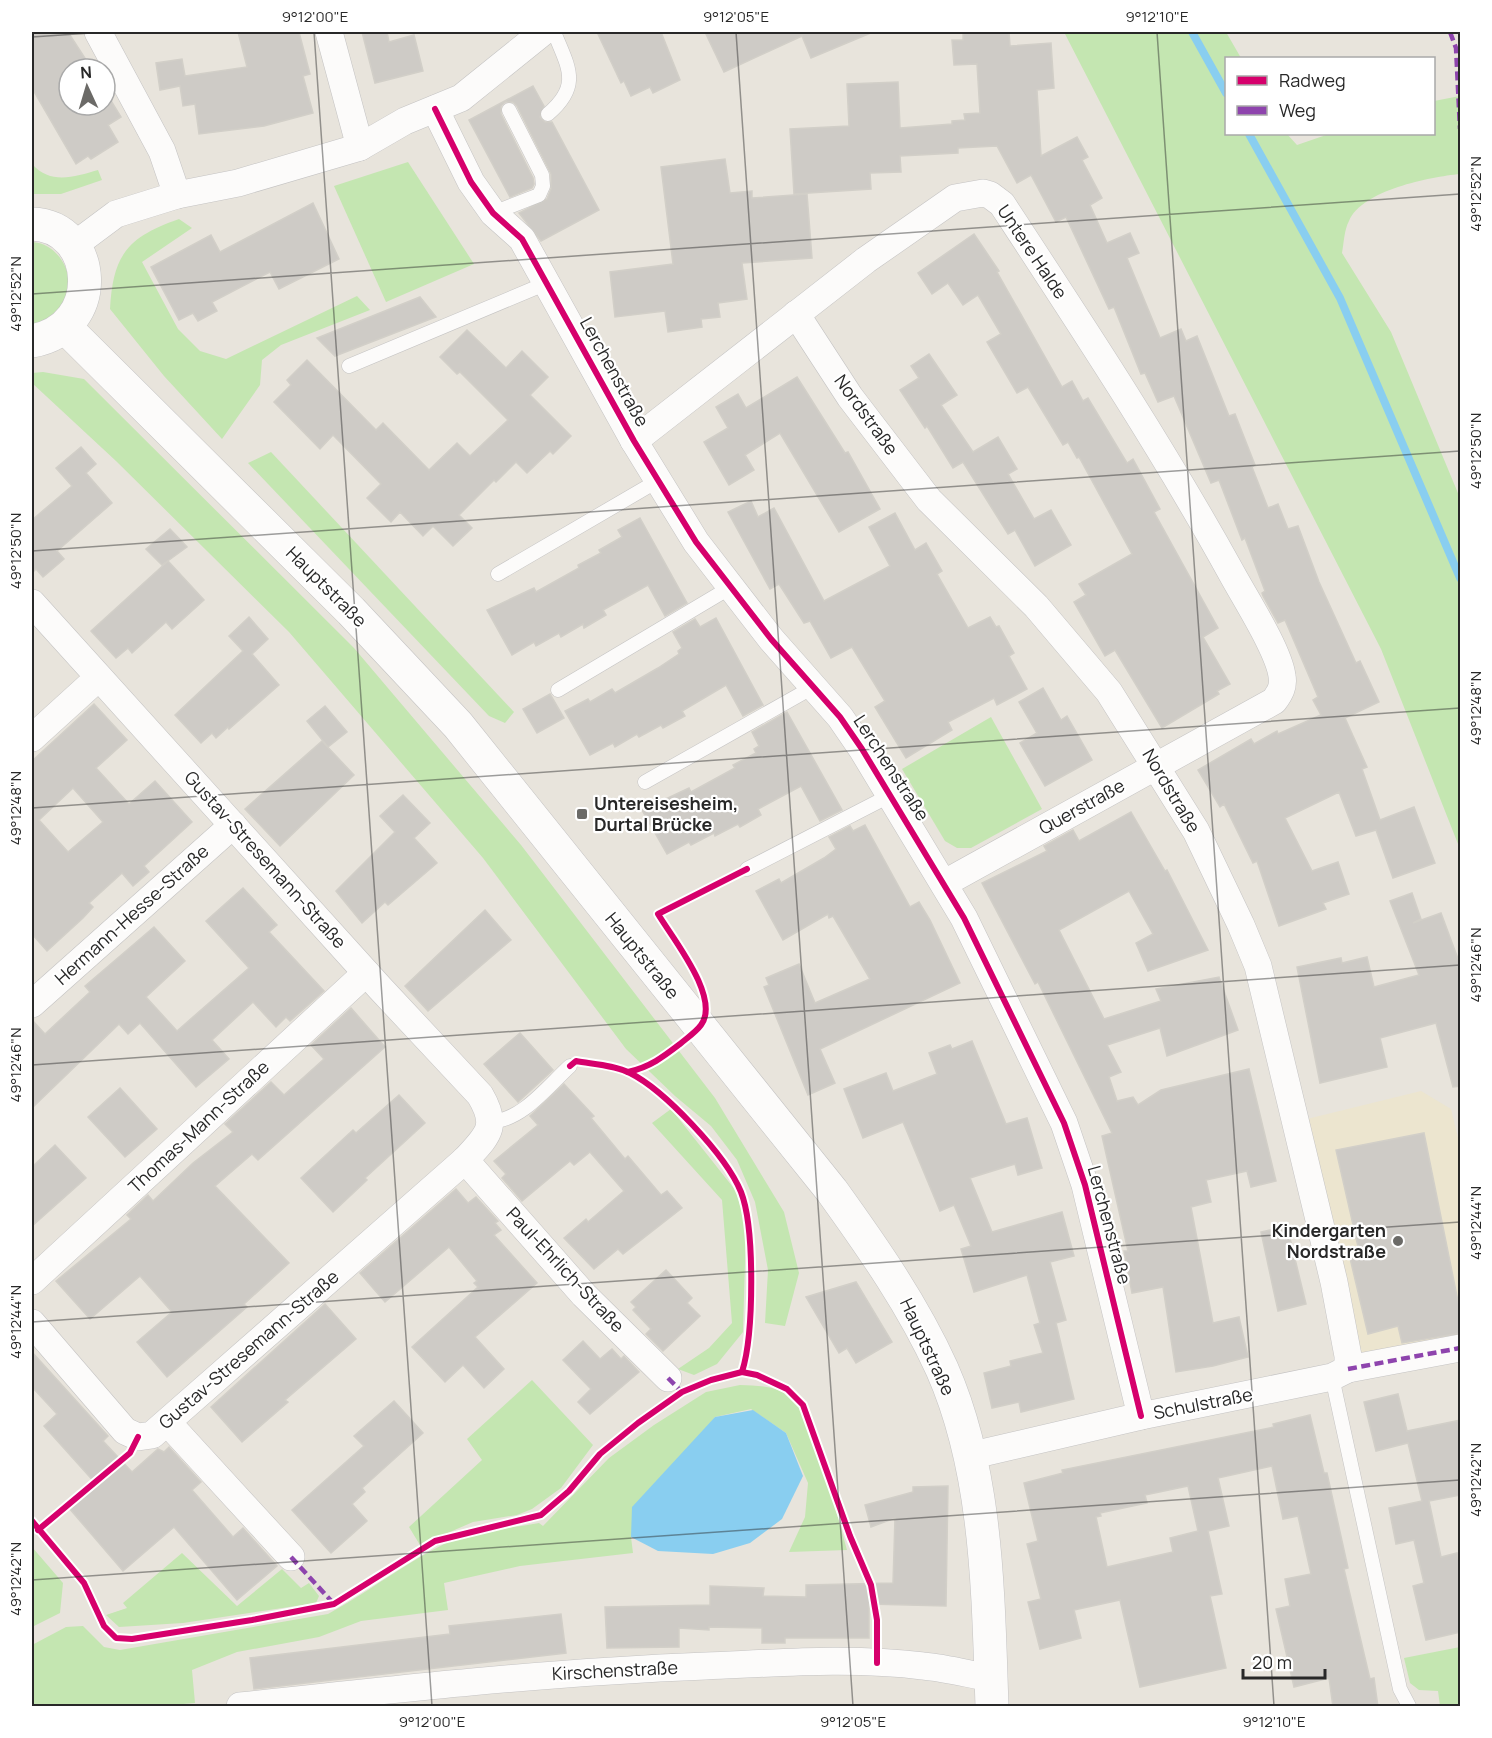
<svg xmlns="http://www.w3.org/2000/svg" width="1492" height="1738" font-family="Manrope,sans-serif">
  <rect width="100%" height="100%" fill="#e8e4dc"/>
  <polygon fill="#ece5cf" points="1421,1091 1451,1109 1460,1146 1460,1336 1362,1356 1307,1119"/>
  <g fill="#c4e6b1">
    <path d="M1064,32H1226L1241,58H1226V134H1287L1297,145L1329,134H1434V101L1460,96V174C1430,177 1362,190 1349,221C1344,230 1344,243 1342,253L1391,332L1460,498V849L1381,649Z"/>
    <polygon points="408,162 474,264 386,302 334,186"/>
    <path d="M32,164C51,185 74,177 98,170L102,180L61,194H32Z"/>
    <path d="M179,219L192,228L142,262L178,329L200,351L226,359L357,296L370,310L281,345L262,360L260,385L222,439L164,376L110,309C113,254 128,237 179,219Z"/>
    <path d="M32,242C67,244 84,296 54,317C48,321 38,323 32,325Z"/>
    <polygon points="43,372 84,379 354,648 521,845 715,1098 784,1212 799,1273 785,1326 765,1323 768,1270 755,1202 737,1160 711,1126 675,1096 626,1049 483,858 289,632 116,461 32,383 32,373"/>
    <polygon points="271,452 514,712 505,723 489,716 248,463"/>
    <polygon points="991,717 1042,809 971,848 957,848 945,841 902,769"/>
    <polygon points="671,1109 736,1191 746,1226 743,1332 717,1364 694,1375 678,1369 709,1348 732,1323 722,1200 652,1123"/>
    <polygon points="532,1380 593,1445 561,1488 532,1509 517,1515 473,1522 420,1545 409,1527 482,1460 467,1439"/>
    <path d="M740,1385C760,1386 780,1385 795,1402C816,1426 837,1516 847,1550L789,1552L805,1517L808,1483L786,1433L751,1409L715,1417L631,1537L633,1553L520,1566L444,1583L448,1610L361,1621L319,1637L237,1652L192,1670L195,1703L160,1706H32V1645L66,1627L83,1626L104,1647L120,1650L328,1614C371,1591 408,1560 453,1540C476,1530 514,1528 539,1523L543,1526L609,1458L654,1425L706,1392Z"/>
    <polygon points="32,1547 63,1583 60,1613 32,1627"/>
    <polygon points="182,1553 237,1606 282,1569 301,1588 309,1583 319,1596 316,1603 183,1623 119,1627 106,1615 127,1608 123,1603"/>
    <polygon points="1460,1647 1460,1706 1440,1706 1438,1691 1419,1690 1410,1683 1404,1658"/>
  </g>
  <polygon fill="#89cef0" points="753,1410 786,1433 803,1476 782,1519 750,1543 713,1554 658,1551 631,1537 632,1507 715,1417"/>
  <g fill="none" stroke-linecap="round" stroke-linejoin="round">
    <g stroke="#89cef0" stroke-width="8">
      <polyline points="1192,32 1226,93"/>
      <polyline points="1249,134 1340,298 1460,578"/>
    </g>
  </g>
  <g fill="#cecbc6" stroke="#d2cfc8" stroke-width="1.5" fill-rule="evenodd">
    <polygon points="32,32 68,32 92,69 69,69 69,105 105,105 105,91 121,117 108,125 118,142 91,159 88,156 76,164 32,88"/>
    <polygon points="238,32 299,32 310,74 303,76 313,113 264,126 199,134 195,104 183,106 180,86 160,90 156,63 182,59 185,76 247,67"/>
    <polygon points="362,32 387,32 389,42 414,35 423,71 375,83"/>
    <polygon points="597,32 661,32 680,80 653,93 650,87 631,96 624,81 621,83"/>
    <polygon points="705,32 873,32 811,58 802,36 724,72"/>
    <polygon points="963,32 1009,32 1010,46 1051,43 1054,88 1037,90 1041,156 1077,137 1088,157 1082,160 1102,198 1090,205 1107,243 1130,233 1139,253 1127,258 1160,338 1181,329 1186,341 1197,336 1229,416 1235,414 1255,465 1252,467 1268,508 1278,504 1288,529 1298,526 1319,582 1356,663 1360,661 1379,702 1345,718 1367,767 1362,769 1380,820 1414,807 1435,863 1393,878 1376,830 1356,836 1339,792 1285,818 1312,871 1338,862 1349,894 1323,903 1326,909 1279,926 1257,861 1253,863 1224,804 1220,807 1198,770 1251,739 1254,744 1277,731 1278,734 1321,715 1313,700 1318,697 1285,620 1278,623 1263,596 1262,593 1265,591 1245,538 1242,540 1219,480 1211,483 1174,396 1158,402 1145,373 1141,374 1114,307 1109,309 1066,217 1056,222 1031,175 1017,183 997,146 958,148 958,153 900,156 901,172 870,173 871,189 794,194 790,129 849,126 847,84 898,82 900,128 952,124 952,121 965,120 964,114 980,113 977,64 954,65 952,40 963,40"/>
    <polygon points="533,86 544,106 540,117 545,122 552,122 599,210 541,241 519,213 547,199 551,189 551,174 517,106 513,102 505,102 501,106 501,114 533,178 534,184 532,188 510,197 469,120"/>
    <polygon points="725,159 730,193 752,191 752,198 807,194 812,258 742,263 747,299 718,303 720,317 701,319 702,327 668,332 665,311 615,317 610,272 673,264 661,167"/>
    <polygon points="313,203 339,259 279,289 270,272 212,302 217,311 198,321 193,313 179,320 151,267 211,235 220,252"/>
    <polygon points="974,234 999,271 997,272 1062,387 1072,381 1083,401 1088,398 1127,463 1133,459 1160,509 1154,512 1218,628 1203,637 1230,684 1217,691 1219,694 1162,728 1115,650 1105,656 1074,602 1086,595 1079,584 1132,554 1079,457 1077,458 1068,442 1063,445 1028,387 1017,393 987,342 1001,334 978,295 963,305 948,283 932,294 918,273"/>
    <polygon points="420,297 436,317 335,356 317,338"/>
    <polygon points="467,330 506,368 522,351 548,377 530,395 571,436 553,454 550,451 527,473 516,462 496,482 494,480 459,515 472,528 453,546 433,526 423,536 400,512 391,522 367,498 381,484 333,435 320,449 274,402 291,385 287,380 307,360 376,430 383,423 429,470 457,443 470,456 508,420 460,372 457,374 440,357"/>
    <polygon points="929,354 957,395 941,405 973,452 998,437 1017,469 1008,474 1034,519 1051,510 1071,545 1035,566 1015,530 1008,534 963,462 953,468 927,426 925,428 900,390 919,378 911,366"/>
    <polygon points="797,377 845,453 848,452 880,509 839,532 780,433 745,455 754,470 729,485 704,442 728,428 716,407 738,394 746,408"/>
    <polygon points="81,447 96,464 86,473 112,503 57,551 64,559 43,577 36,569 32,573 32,520 72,486 56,468"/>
    <polygon points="751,501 758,517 774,508 824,601 890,566 869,527 895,513 915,550 926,543 942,571 937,574 968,628 990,617 996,627 999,626 1014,653 1009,656 1027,689 997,705 994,698 948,722 952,730 906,758 875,707 885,701 852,647 831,658 810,621 804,623 779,584 770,589 728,512"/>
    <polygon points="640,518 687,603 665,616 648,585 603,610 606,615 584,628 583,624 561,637 559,633 536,646 534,642 512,655 487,610 534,588 536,592 579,568 578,565 601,553 599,550 622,537 618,530"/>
    <polygon points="170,529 187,547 162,565 146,549"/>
    <polygon points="168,561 204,600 172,629 166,622 132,653 128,648 116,658 91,631"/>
    <polygon points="249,617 268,639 252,654 279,685 229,729 228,727 216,738 212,733 201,743 175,715 243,651 229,636"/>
    <polygon points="716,618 763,705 743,716 726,685 682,711 685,716 663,728 661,725 639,737 637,734 615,747 613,743 590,755 565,711 588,699 590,702 612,689 615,693 658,668 679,654 678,651 682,648 673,632 695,619 700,627"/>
    <polygon points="1043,688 1061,720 1067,716 1092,760 1045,786 1020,743 1037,733 1019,702"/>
    <polygon points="550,694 564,718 537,733 523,709"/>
    <path d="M94,704L127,740L96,768L129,804L155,781L192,822L144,866L149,872L133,886L122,873L89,903L93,907L83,918L47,951L32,934V761ZM73,788L103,822L68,852L39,820Z"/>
    <polygon points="325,706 347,732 328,747 307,721"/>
    <polygon points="787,712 842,810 820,821 801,786 758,809 761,815 740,827 738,824 715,836 714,833 691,845 689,842 667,854 642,810 689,788 691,792 735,768 733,765 756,753 754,749 759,746 752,732"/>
    <polygon points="322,741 354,775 280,846 245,809"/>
    <polygon points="403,795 430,823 414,838 437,863 388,905 385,902 362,923 336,891 395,832 380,816"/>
    <polygon points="1131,812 1165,871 1167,870 1208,950 1148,971 1136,943 1153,934 1129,891 1059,930 1104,1019 1161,1001 1156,989 1219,977 1238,1030 1167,1056 1160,1028 1107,1045 1121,1072 1109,1077 1117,1101 1133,1097 1138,1105 1161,1090 1249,1069 1276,1181 1251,1187 1247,1171 1206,1180 1211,1202 1191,1207 1213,1323 1239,1317 1248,1357 1213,1366 1176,1372 1163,1287 1132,1293 1124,1251 1128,1251 1102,1136 1112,1133 1038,982 1035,984 982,883 1047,851 1044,846 1073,830 1079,841"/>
    <polygon points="865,825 910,907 919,902 930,920 960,983 820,1049 835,1083 808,1095 764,987 769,985 766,978 799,964 815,1003 870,979 833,916 829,918 828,914 783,940 756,891 779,879 781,883 824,858 836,849 829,837 850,826 853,831"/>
    <polygon points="243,888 277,925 269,932 324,991 290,1021 286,1017 276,1027 253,1002 212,1040 229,1059 196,1087 140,1023 128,1034 119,1024 32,1108 32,1020 45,1034 90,992 85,986 154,927 185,961 146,997 177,1031 249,968 206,921"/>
    <polygon points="1412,893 1421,919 1413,923 1441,913 1461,967 1461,1086 1453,1087 1436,1023 1380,1038 1387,1067 1320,1083 1297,967 1341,958 1342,963 1367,957 1374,987 1419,975 1390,901"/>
    <polygon points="485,910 511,940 428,1011 405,986"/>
    <polygon points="351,1008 385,1047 258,1160 252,1154 215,1186 289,1263 244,1304 247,1307 167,1377 137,1342 172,1312 140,1276 90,1319 56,1281 131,1219 127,1215 148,1195 153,1201 193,1163 233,1132 225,1124 271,1082 284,1095 324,1059 311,1045"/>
    <polygon points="520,1033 553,1070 518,1102 484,1064"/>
    <polygon points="972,1041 1006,1124 1027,1118 1042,1168 1018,1175 1015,1164 970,1178 992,1232 1062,1212 1074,1256 1050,1262 1066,1320 1056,1323 1074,1399 1021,1412 1019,1402 992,1408 984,1373 1011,1366 1010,1361 1043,1353 1034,1325 1040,1323 1027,1275 974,1292 961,1249 971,1246 954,1205 940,1211 903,1122 863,1138 844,1089 886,1073 893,1091 937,1074 929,1053 950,1045 952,1049"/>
    <polygon points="564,1084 594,1116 591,1118 625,1159 628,1156 661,1195 667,1191 682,1208 623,1254 618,1249 594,1269 564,1238 586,1219 588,1222 624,1191 590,1152 574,1165 570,1161 522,1201 502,1178 506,1174 494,1161 538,1125 530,1116"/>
    <polygon points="120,1088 157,1129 125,1157 88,1117"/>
    <polygon points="399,1095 425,1123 365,1178 367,1180 333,1212 301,1178 353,1130 356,1133"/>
    <polygon points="1424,1133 1461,1316 1461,1333 1402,1343 1398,1326 1368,1334 1349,1254 1359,1251 1336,1150"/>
    <polygon points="55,1145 86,1178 32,1226 32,1167"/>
    <polygon points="456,1189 468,1203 476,1197 498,1221 495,1223 501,1230 494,1235 537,1283 475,1337 504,1369 484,1388 463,1365 445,1382 412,1347 478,1287 474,1283 477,1281 449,1247 385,1302 360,1273"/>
    <polygon points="1287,1226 1306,1304 1278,1311 1261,1232"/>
    <polygon points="666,1270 692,1298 687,1303 700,1316 663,1351 646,1334 651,1329 633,1310 636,1307 631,1302"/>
    <polygon points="856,1282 892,1342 856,1363 847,1348 839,1353 806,1297"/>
    <polygon points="325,1304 356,1339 285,1400 288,1402 242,1442 211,1407"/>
    <polygon points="583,1341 600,1359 612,1349 621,1359 624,1356 639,1372 590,1414 578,1402 591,1389 563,1360"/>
    <polygon points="32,1352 108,1436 103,1441 132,1472 158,1449 164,1452 169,1447 201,1482 192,1490 233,1537 243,1528 277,1566 237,1600 174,1527 123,1571 69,1508 97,1485 44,1426 57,1414 32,1387"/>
    <polygon points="1398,1394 1407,1431 1461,1420 1461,1495 1429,1501 1441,1557 1457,1553 1461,1570 1461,1632 1426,1640 1413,1586 1424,1583 1414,1540 1396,1544 1389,1508 1422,1501 1408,1443 1376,1451 1364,1402"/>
    <polygon points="394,1401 423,1433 362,1488 365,1492 352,1504 367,1521 331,1553 292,1510 364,1446 354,1436"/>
    <path d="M1310,1415L1324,1473H1327L1348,1568L1344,1569L1370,1679L1374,1678L1378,1707H1333L1329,1678L1294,1687L1276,1609L1290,1606L1285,1579L1311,1574L1298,1516L1283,1519L1272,1466L1218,1478L1229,1526L1208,1531L1222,1594L1210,1596L1226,1668L1140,1687L1120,1600L1074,1610L1081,1638L1040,1649L1028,1602L1041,1599L1027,1544L1038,1541L1024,1483L1063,1473L1062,1470L1274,1427L1273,1424ZM1188,1486L1198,1531L1170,1538L1173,1552L1107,1567L1096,1517L1101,1516L1100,1513L1147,1503L1145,1495Z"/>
    <polygon points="948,1486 946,1606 869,1604 869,1638 785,1638 785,1643 762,1643 762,1628 709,1627 709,1630 679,1628 679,1647 607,1648 605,1607 710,1605 710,1586 764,1588 763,1596 806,1597 806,1585 893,1583 895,1518 871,1527 865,1505 913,1492 913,1487"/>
    <polygon points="561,1614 566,1653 254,1689 250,1658 450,1634 449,1626"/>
  </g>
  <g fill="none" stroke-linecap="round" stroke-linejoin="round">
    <defs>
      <g id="lane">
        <path d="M548,114C582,85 568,67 554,32"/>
        <polyline points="493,213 539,195 543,186 542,175 509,110"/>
        <polyline points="349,366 547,283"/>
        <polyline points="498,574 659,480"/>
        <polyline points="558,690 731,587"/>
        <polyline points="645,782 815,686"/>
        <polyline points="747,869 891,795"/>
        <path d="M491,1121C521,1122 549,1085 570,1066"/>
        <polyline points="1332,1377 1400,1689 1409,1706"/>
      </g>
      <g id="street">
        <polyline points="98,32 162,151 177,195"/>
        <polyline points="329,32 360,147"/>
        <polyline points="435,109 471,182 493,213 522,239 634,441 696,542 771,639 840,717 862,749 964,918 1064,1123 1085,1185 1141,1416"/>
        <polyline points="73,246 116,214 177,195 238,183 360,147 405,121 461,98 543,32"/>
        <polyline points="796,314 850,397 929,500 1036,606 1109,692 1196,831 1241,925 1258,966 1334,1282 1348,1356 1348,1369"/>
        <path d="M634,441L866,260L955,198L983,193L990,195L1002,204C1082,326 1162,447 1232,574C1245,598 1279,651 1282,676C1284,686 1280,693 1274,701L945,883"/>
        <path d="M32,603L380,988L480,1095C499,1127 488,1135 465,1160L152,1435L138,1437L125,1431L32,1323"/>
        <polyline points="32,738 98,678"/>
        <polyline points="32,1004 233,825"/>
        <polyline points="465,1160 584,1295 668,1378"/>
        <polyline points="32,1281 366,973"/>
        <polyline points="168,1423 291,1557"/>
        <polyline points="969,1456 1141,1416 1332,1377 1348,1369 1460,1348"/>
        <path d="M240,1706C395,1689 550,1672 706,1666C778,1663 852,1657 923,1666C946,1668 968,1674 991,1678"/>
      </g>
      <g id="secondary">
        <path d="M32,224C98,226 106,328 32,341"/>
        <path d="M65,327L351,611L458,725L832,1191C873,1248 913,1305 942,1369C988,1473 988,1595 992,1706"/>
      </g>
    </defs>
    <use href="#lane" stroke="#c4c3c3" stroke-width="15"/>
    <use href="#street" stroke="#c4c3c3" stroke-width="28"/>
    <use href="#secondary" stroke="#c4c3c3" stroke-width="34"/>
    <use href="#lane" stroke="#fcfbfa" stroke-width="14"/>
    <use href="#street" stroke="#fcfbfa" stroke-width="27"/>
    <use href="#secondary" stroke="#fcfbfa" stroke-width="33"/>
    <g stroke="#8e44ad" stroke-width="4.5" stroke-dasharray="9 4.5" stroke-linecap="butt">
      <polyline points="1450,32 1456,48 1460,129"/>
      <polyline points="1348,1369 1460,1348"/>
      <polyline points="668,1378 682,1392"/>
      <polyline points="291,1557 334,1604"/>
    </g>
    <defs>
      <g id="cycleway">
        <polyline points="435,109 471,182 493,213 522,239 634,441 696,542 771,639 840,717 862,749 964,918 1064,1123 1085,1185 1141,1416"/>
        <path d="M570,1066L576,1061C592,1064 615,1065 630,1073C664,1090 726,1155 741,1192C755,1228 754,1334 742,1372"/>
        <path d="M628,1072C650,1067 663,1057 680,1044C687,1038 696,1032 701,1025C721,998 673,939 658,914L747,869"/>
        <polyline points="32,1521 84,1583 104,1626 116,1638 132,1639 252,1620 334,1604 435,1541 541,1515 569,1491 600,1454 638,1423 682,1392 711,1380 742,1372 757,1375 787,1389 803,1405 850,1536 871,1585 877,1620 877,1663"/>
        <polyline points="38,1530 130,1453 138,1437"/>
      </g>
    </defs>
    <use href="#cycleway" stroke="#fff" stroke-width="10"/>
    <use href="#cycleway" stroke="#d6006c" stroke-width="6"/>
  </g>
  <path fill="none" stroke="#282828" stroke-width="1.5" stroke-opacity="0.45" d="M314,32L432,1706M736,32L853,1706M1157,32L1274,1706M32,37L106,32M32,294L1460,194M32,551L1460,451M32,808L1460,708M32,1065L1460,965M32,1322L1460,1222M32,1580L1460,1480"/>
  <g fill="#6b6a67" stroke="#fff" stroke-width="2">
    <rect x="576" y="808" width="12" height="12" rx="3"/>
    <circle cx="1398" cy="1241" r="6"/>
  </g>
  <g text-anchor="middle" stroke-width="4.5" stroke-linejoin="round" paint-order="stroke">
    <g font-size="18" fill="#282828" stroke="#fff">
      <text transform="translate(1032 252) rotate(56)" y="6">Untere Halde</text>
      <text transform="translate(614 372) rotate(61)" y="6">Lerchenstraße</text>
      <text transform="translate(866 415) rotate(54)" y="6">Nordstraße</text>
      <text transform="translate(326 587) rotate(45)" y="6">Hauptstraße</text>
      <text transform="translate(891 768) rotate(57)" y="6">Lerchenstraße</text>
      <text transform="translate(1171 791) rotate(59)" y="6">Nordstraße</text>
      <text transform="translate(1082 807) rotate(-29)" y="6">Querstraße</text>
      <text transform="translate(265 860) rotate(48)" y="6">Gustav-Stresemann-Straße</text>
      <text transform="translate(132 915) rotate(-42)" y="6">Hermann-Hesse-Straße</text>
      <text transform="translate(642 956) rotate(51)" y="6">Hauptstraße</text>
      <text transform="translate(199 1127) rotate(-43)" y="6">Thomas-Mann-Straße</text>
      <text transform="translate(1109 1225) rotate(75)" y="6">Lerchenstraße</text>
      <text transform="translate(565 1270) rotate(47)" y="6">Paul-Ehrlich-Straße</text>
      <text transform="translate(927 1347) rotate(65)" y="6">Hauptstraße</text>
      <text transform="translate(249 1350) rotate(-41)" y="6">Gustav-Stresemann-Straße</text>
      <text transform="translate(1203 1404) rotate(-11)" y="6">Schulstraße</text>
      <text transform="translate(615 1671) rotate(-3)" y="6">Kirschenstraße</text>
    </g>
    <g font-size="18" font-weight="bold" fill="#282828" stroke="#fff" text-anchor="start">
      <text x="594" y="810">Untereisesheim,<tspan x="594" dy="21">Durtal Brücke</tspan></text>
      <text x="1386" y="1237" text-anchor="end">Kindergarten<tspan x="1386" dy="21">Nordstraße</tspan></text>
    </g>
  </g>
  <rect width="1492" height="1738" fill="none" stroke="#ffffff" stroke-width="66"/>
  <rect x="1225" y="57" width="210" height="78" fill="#ffffff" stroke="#a9a9a9" stroke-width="1.5"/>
  <rect x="1237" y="76" width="30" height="9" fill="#d6006c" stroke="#a9a9a9" stroke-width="1.5"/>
  <text x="1279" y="87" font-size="18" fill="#282828">Radweg</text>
  <rect x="1237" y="106" width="30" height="9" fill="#8e44ad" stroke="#a9a9a9" stroke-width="1.5"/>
  <text x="1279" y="117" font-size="18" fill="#282828">Weg</text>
  <g transform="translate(87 87) rotate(356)"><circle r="28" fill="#ffffff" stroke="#a9a9a9" stroke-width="1.5"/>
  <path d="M0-4.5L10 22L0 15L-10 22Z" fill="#6b6a67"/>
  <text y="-9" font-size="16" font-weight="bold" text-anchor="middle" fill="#282828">N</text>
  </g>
  <path d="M1243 1669v9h82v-9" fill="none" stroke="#282828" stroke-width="3"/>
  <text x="1252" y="1669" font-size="18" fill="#282828" stroke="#ffffff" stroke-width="4.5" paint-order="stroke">20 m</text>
  <rect x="33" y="33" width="1426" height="1672" fill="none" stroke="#282828" stroke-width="2"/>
  <g font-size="15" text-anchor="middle" fill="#282828">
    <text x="315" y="22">9°12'00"E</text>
    <text x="736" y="22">9°12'05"E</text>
    <text x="1157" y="22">9°12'10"E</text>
    <text transform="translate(1476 194) rotate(-90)" y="5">49°12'52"N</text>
    <text transform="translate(16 294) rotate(-90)" y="5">49°12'52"N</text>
    <text transform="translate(1476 451) rotate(-90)" y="5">49°12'50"N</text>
    <text transform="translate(16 551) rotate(-90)" y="5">49°12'50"N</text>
    <text transform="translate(1476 708) rotate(-90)" y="5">49°12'48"N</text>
    <text transform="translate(16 808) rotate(-90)" y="5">49°12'48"N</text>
    <text transform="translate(1476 965) rotate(-90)" y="5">49°12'46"N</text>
    <text transform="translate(16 1065) rotate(-90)" y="5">49°12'46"N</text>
    <text transform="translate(1476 1223) rotate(-90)" y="5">49°12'44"N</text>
    <text transform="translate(16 1322) rotate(-90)" y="5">49°12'44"N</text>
    <text transform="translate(1476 1480) rotate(-90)" y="5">49°12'42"N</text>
    <text transform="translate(16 1579) rotate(-90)" y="5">49°12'42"N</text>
    <text x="432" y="1727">9°12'00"E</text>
    <text x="853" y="1727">9°12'05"E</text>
    <text x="1274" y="1727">9°12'10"E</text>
  </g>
</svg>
